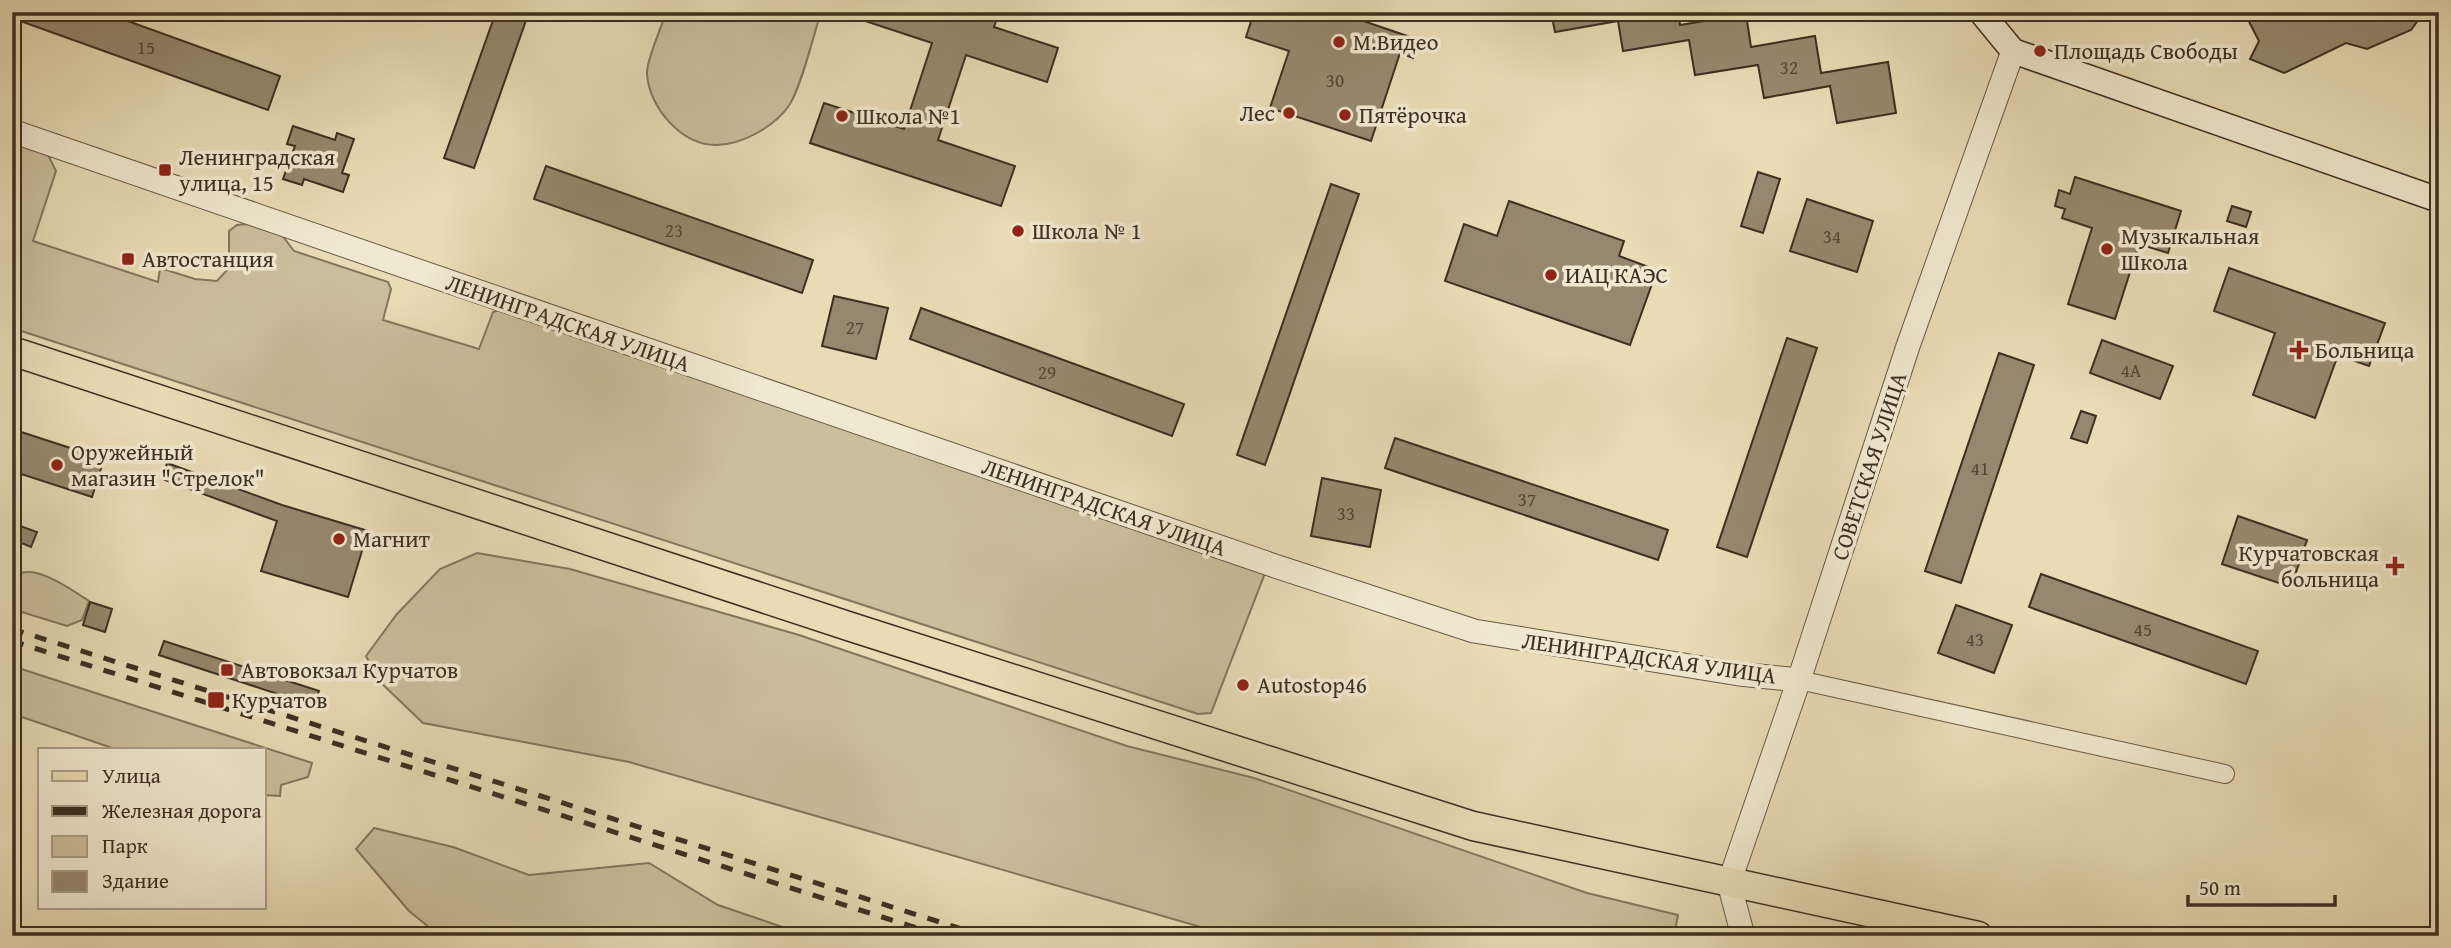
<svg xmlns="http://www.w3.org/2000/svg" width="2451" height="948" font-family="'Gentium Book Plus',serif">
  <rect width="100%" height="100%" fill="#e8dbb5"/>
  <filter id="stains"><feTurbulence type="fractalNoise" baseFrequency=".00286" numOctaves="4"/><feColorMatrix values="0 0 0 0 .2 0 0 0 0 .09 0 0 0 0 .02 0 0 0 .5 -.17"/></filter>
  <radialGradient id="worn" r=".72"><stop offset=".6" stop-color="#630" stop-opacity="0"/><stop offset="1" stop-color="#630" stop-opacity=".3"/></radialGradient>
  <g fill="#cbbe9c" stroke="#84765f" stroke-width="2">
    <path d="M666,12H821C813,37 802,84 790,104C776,126 742,145 716,145C681,145 649,107 647,74C646,60 662,27 666,12Z"/>
    <polygon points="12,142 48,155 56,171 33,241 158,282 160,268 195,279 217,281 229,268 229,231 237,225 247,224 282,235 294,251 388,282 391,289 383,320 479,349 493,312 501,310 1265,573 1211,713 1198,714 12,328"/>
    <polygon points="477,553 570,569 799,635 1127,746 1254,778 1587,893 1678,915 1674,936 1232,936 629,762 423,723 379,681 366,656 397,614 440,569"/>
    <path d="M12,572C20,574 21,572 28,572C45,571 75,592 89,601L82,620L67,626L12,609Z"/>
    <polygon points="12,666 312,763 308,777 281,785 280,796 264,795 264,750 118,750 19,716 19,708 12,707"/>
    <polygon points="374,828 453,847 529,875 649,863 718,905 809,936 440,936 409,911 356,849"/>
  </g>
  <g fill="#96886e" stroke="#3e2f22" stroke-width="2">
    <polygon points="12,12 103,12 280,76 268,110 12,18"/>
    <polygon points="496,12 529,12 474,168 444,158"/>
    <polygon points="847,12 999,12 994,27 1058,48 1047,82 966,55 938,140 1015,166 1001,206 810,143 824,103 904,129 932,43 847,15"/>
    <polygon points="1254,12 1337,12 1419,40 1413,58 1400,53 1371,141 1270,108 1289,51 1246,37"/>
    <polygon points="1551,12 1678,12 1680,25 1746,14 1751,47 1815,36 1821,73 1888,62 1896,113 1837,123 1830,86 1764,98 1758,65 1695,75 1689,40 1623,51 1618,21 1555,32"/>
    <polygon points="2244,12 2424,12 2411,30 2367,49 2346,43 2284,73 2250,59 2259,41"/>
    <polygon points="293,126 335,140 337,133 354,139 342,173 349,175 343,192 304,179 302,185 283,179 295,146 287,144"/>
    <polygon points="546,166 813,260 802,293 534,199"/>
    <polygon points="1758,172 1780,179 1763,233 1741,226"/>
    <polygon points="2075,177 2181,211 2168,253 2139,244 2115,319 2068,304 2092,228 2062,218 2065,209 2055,206 2059,190 2070,194"/>
    <polygon points="1331,184 1359,194 1265,465 1237,455"/>
    <polygon points="1807,199 1873,221 1857,272 1790,251"/>
    <polygon points="1509,201 1624,241 1619,256 1657,270 1630,345 1445,281 1464,224 1497,236"/>
    <polygon points="2232,206 2251,212 2246,227 2227,221"/>
    <polygon points="2229,268 2385,323 2369,366 2338,355 2315,418 2253,395 2275,333 2214,311"/>
    <polygon points="834,296 888,308 876,359 822,346"/>
    <polygon points="921,308 1184,404 1172,436 910,339"/>
    <polygon points="1787,338 1817,348 1747,557 1717,547"/>
    <polygon points="2102,340 2173,366 2160,399 2090,373"/>
    <polygon points="1999,353 2034,365 1961,583 1925,571"/>
    <polygon points="2081,411 2096,416 2087,443 2071,438"/>
    <polygon points="12,429 104,459 92,497 12,471"/>
    <polygon points="1395,438 1668,530 1658,560 1385,468"/>
    <polygon points="167,463 282,505 368,531 348,597 261,571 277,521 162,479"/>
    <polygon points="1322,478 1381,490 1370,547 1311,536"/>
    <polygon points="2238,516 2307,540 2291,587 2222,564"/>
    <polygon points="12,523 37,532 31,547 12,539"/>
    <polygon points="2041,574 2258,651 2246,684 2029,607"/>
    <polygon points="90,602 112,609 105,632 83,625"/>
    <polygon points="1956,605 2012,625 1994,673 1938,653"/>
    <polygon points="164,641 319,691 314,706 159,655"/>
  </g>
  <g fill="none" stroke-linecap="round" stroke-linejoin="round">
    <defs>
      <polyline id="minor" points="1799,680 2225,774"/>
      <g id="tertiary">
        <polyline points="12,131 1272,565 1474,631 1739,674 1799,680"/>
        <polyline points="1743,936 1729,883 1799,680 1908,346 2013,51"/>
      </g>
      <polyline id="secondary" points="1981,12 2013,51 2439,200"/>
      <polyline id="primary" points="12,351 848,626 1473,826 1978,936"/>
    </defs>
    <use href="#minor" stroke="#685a47" stroke-width="20"/>
    <use href="#tertiary" stroke="#685a47" stroke-width="25"/>
    <use href="#secondary" stroke="#3e2f22" stroke-width="27"/>
    <use href="#primary" stroke="#3e2f22" stroke-width="31"/>
    <use href="#minor" stroke="#f0e8cf" stroke-width="18"/>
    <use href="#tertiary" stroke="#f0e8cf" stroke-width="23"/>
    <use href="#secondary" stroke="#f0e8cf" stroke-width="24"/>
    <use href="#primary" stroke="#e8dbb5" stroke-width="28"/>
    <g stroke="#3e2f22" stroke-width="5" stroke-dasharray="12 12" stroke-linecap="butt">
      <polyline points="12,629 984,936"/>
      <polyline points="12,641 942,936"/>
    </g>
  </g>
  <g fill="#8f2418" stroke="#f0e8cf" stroke-width="2.5">
    <circle cx="1339" cy="42" r="7"/>
    <circle cx="2040" cy="51" r="7"/>
    <circle cx="1289" cy="113" r="7"/>
    <circle cx="1345" cy="115" r="7"/>
    <circle cx="842" cy="116" r="7"/>
    <rect x="158" y="163" width="14" height="14" rx="3.5"/>
    <circle cx="1018" cy="231" r="7"/>
    <circle cx="2107" cy="249" r="7"/>
    <rect x="121" y="252" width="14" height="14" rx="3.5"/>
    <circle cx="1551" cy="275" r="7"/>
    <path d="M2295.5 339.5h7v7h7v7h-7v7h-7v-7h-7v-7h7z"/>
    <circle cx="57" cy="465" r="7"/>
    <circle cx="339" cy="539" r="7"/>
    <path d="M2391.5 555.5h7v7h7v7h-7v7h-7v-7h-7v-7h7z"/>
    <rect x="220" y="663" width="14" height="14" rx="3.5"/>
    <circle cx="1243" cy="685" r="7"/>
    <rect x="207" y="691" width="18" height="18" rx="3.5"/>
  </g>
  <g text-anchor="middle" stroke-width="7" stroke-linejoin="round" paint-order="stroke">
    <g font-size="19" fill="#544535">
      <text x="146" y="54">15</text>
      <text x="1789" y="74">32</text>
      <text x="1335" y="87">30</text>
      <text x="674" y="237">23</text>
      <text x="1832" y="243">34</text>
      <text x="855" y="334">27</text>
      <text x="2131" y="377">4А</text>
      <text x="1047" y="379">29</text>
      <text x="1980" y="475">41</text>
      <text x="1527" y="506">37</text>
      <text x="1346" y="520">33</text>
      <text x="2143" y="636">45</text>
      <text x="1975" y="646">43</text>
    </g>
    <g font-size="23" fill="#3e2f22" stroke="#f0e8cf" text-anchor="start">
      <text x="1353" y="50">М.Видео</text>
      <text x="2054" y="59">Площадь Свободы</text>
      <text x="1275" y="121" text-anchor="end">Лес</text>
      <text x="1359" y="123">Пятёрочка</text>
      <text x="856" y="124">Школа №1</text>
      <text x="179" y="165">Ленинградская<tspan x="179" dy="26">улица, 15</tspan></text>
      <text x="1032" y="239">Школа № 1</text>
      <text x="2121" y="244">Музыкальная<tspan x="2121" dy="26">Школа</tspan></text>
      <text x="142" y="267">Автостанция</text>
      <text x="1565" y="283">ИАЦ КАЭС</text>
      <text x="2315" y="358">Больница</text>
      <text x="71" y="460">Оружейный<tspan x="71" dy="26">магазин "Стрелок"</tspan></text>
      <text x="353" y="547">Магнит</text>
      <text x="2379" y="561" text-anchor="end">Курчатовская<tspan x="2379" dy="26">больница</tspan></text>
      <text x="241" y="678">Автовокзал Курчатов</text>
      <text x="1257" y="693">Autostop46</text>
      <text x="232" y="708">Курчатов</text>
    </g>
    <g font-size="23" fill="#3e2f22" stroke="#f0e8cf">
      <text transform="translate(568 323) rotate(19)" y="8">ЛЕНИНГРАДСКАЯ УЛИЦА</text>
      <text transform="translate(1869 466) rotate(-72)" y="8">СОВЕТСКАЯ УЛИЦА</text>
      <text transform="translate(1104 507) rotate(19)" y="8">ЛЕНИНГРАДСКАЯ УЛИЦА</text>
      <text transform="translate(1649 658) rotate(8)" y="8">ЛЕНИНГРАДСКАЯ УЛИЦА</text>
    </g>
  </g>
  <rect width="2451" height="948" fill="none" stroke="#e8dbb5" stroke-width="42"/>
  <rect x="14" y="14" width="2423" height="920" fill="none" stroke="#3e2f22" stroke-width="3.5"/>
  <rect x="21" y="21" width="2409" height="906" fill="none" stroke="#3e2f22" stroke-width="2"/>
  <rect x="38" y="748" width="228" height="161" fill="#f0e8cf" stroke="#a99e8a" stroke-width="2"/>
  <rect x="52" y="771" width="35" height="10" fill="#e8dbb5" stroke="#a99e8a" stroke-width="2"/>
  <text x="102" y="783" font-size="21" fill="#3e2f22">Улица</text>
  <rect x="52" y="806" width="35" height="10" fill="#3e2f22" stroke="#a99e8a" stroke-width="2"/>
  <text x="102" y="818" font-size="21" fill="#3e2f22">Железная дорога</text>
  <rect x="52" y="836" width="35" height="21" fill="#cbbe9c" stroke="#a99e8a" stroke-width="2"/>
  <text x="102" y="853" font-size="21" fill="#3e2f22">Парк</text>
  <rect x="52" y="871" width="35" height="21" fill="#96886e" stroke="#a99e8a" stroke-width="2"/>
  <text x="102" y="888" font-size="21" fill="#3e2f22">Здание</text>
  <path d="M2188 895v10h147v-10" fill="none" stroke="#3e2f22" stroke-width="3.5"/>
  <text x="2199" y="895" font-size="21" fill="#3e2f22" stroke="#f0e8cf" stroke-width="5" paint-order="stroke">50 m</text>
  <rect width="100%" height="100%" filter="url(#stains)"/>
  <rect width="100%" height="100%" fill="url(#worn)"/>
</svg>
